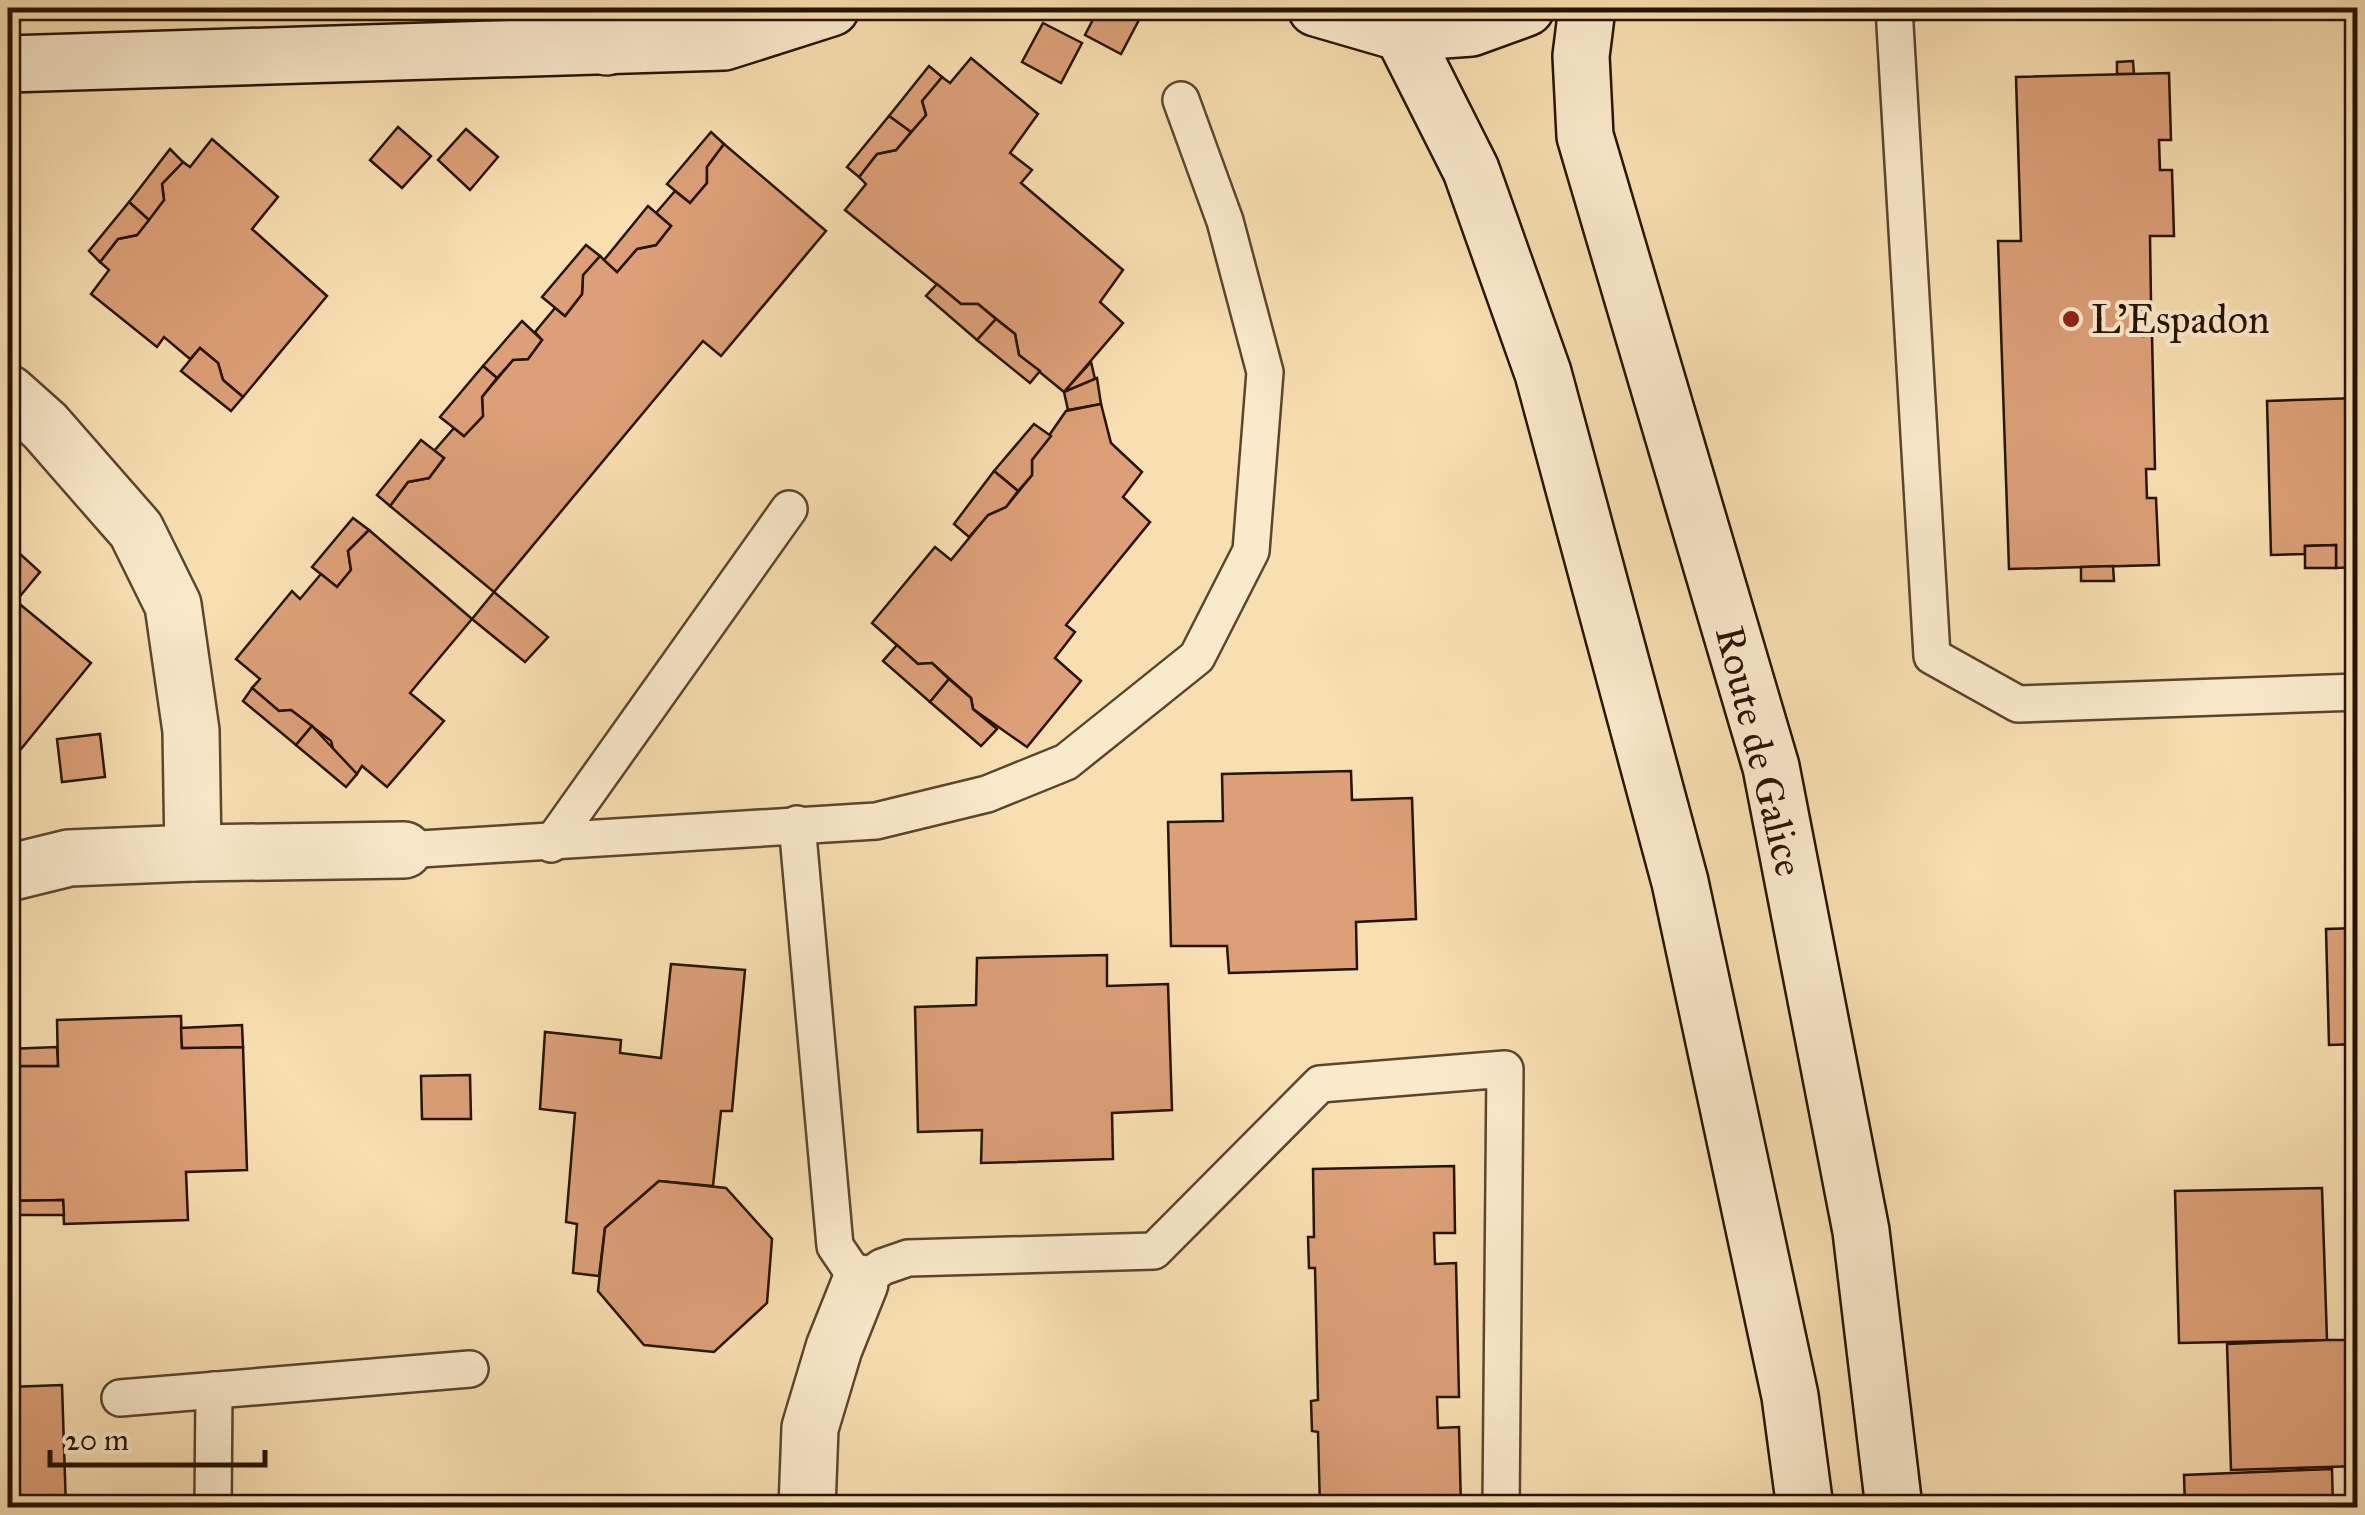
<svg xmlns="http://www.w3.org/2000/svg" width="2365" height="1515" font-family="'IM FELL Great Primer',serif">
  <rect width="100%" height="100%" fill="#f8dfb1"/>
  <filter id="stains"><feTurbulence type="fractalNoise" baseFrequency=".002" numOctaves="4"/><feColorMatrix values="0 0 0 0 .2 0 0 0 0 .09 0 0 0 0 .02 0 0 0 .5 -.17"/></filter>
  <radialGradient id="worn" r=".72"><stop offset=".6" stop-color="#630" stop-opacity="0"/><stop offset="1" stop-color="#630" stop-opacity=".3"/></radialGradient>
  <g fill="#dc9f77" stroke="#261300" stroke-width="2.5">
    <polygon points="1099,8 1121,8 1140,18 1121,54 1085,35"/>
    <polygon points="1043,23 1082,43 1061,83 1022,62"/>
    <polygon points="971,58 1038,114 1010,153 1032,170 1021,183 1123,270 1100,302 1123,323 1064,392 1019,355 1015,334 978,304 961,304 845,210 866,184 859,177 877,154 896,150 926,115 922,101 942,77 950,83"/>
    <polygon points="2133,61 2134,74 2117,74 2117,62"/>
    <polygon points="929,66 942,77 922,101 926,115 911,132 889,116"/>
    <polygon points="2169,73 2171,140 2159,140 2160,170 2172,170 2174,236 2150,236 2151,302 2141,303 2143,336 2152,335 2155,469 2146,469 2147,498 2156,498 2159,565 2009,569 1998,241 2021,241 2016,77"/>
    <polygon points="889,116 911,132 896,150 877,154 859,177 847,167"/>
    <polygon points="398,127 431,156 402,188 370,160"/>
    <polygon points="466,129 498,157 470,190 438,160"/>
    <polygon points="711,132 724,144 707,167 707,183 690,203 667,184"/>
    <polygon points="212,139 278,197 252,229 327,296 243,397 223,380 218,363 200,348 190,359 164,337 157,347 91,294 109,270 100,262 118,239 137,235 164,200 162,184 183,162 190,167"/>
    <polygon points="724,144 826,231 721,356 703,341 494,592 390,506 408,482 429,478 444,458 434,451 454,428 464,436 483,416 482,397 513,360 528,359 542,340 535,332 555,308 565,316 582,294 583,275 600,256 617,272 637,249 656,245 671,226 656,213 675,191 690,203 707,183 707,167"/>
    <polygon points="170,149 183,162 162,184 164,200 149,220 129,202"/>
    <polygon points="129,202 149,220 137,235 118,239 100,262 89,251"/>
    <polygon points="648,206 671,226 656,245 637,249 617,272 604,260"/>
    <polygon points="586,245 600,256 583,275 582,294 565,316 542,297"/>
    <polygon points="937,284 961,304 978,304 996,319 977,340 926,296"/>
    <polygon points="996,319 1015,334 1019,355 1040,371 1030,383 977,340"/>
    <polygon points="522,321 542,340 528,359 513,360 497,378 483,366"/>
    <polygon points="200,348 218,363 223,380 243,397 231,411 181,371"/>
    <polygon points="1091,362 1095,379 1064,392"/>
    <polygon points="483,366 497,378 482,397 483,416 464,436 440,417"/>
    <polygon points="1097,378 1101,404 1068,410 1064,392"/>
    <polygon points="2358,398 2358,567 2336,568 2336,545 2305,546 2305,554 2271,555 2267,401"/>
    <polygon points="1101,404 1111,443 1142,472 1123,497 1150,522 1066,625 1075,632 1055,658 1081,681 1027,747 973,709 971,698 932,663 918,664 872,623 935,547 951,560 988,515 1006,507 1032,475 1032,460 1066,411"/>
    <polygon points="1034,424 1051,436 1032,460 1032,475 1018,491 994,471"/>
    <polygon points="421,440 444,458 429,478 408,482 390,506 377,495"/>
    <polygon points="994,471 1018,491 1006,507 988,515 969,537 954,524"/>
    <polygon points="353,518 369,530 348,551 351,570 337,587 312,567"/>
    <polygon points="369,530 472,619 410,693 444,721 387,787 362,766 357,774 335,756 331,741 291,710 279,711 252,688 260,679 236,659 292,591 300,599 321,574 337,587 351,570 348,551"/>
    <polygon points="8,543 40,572 16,601 91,663 8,765"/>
    <polygon points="2336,545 2336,568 2305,568 2305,546"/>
    <polygon points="2113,566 2114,581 2081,581 2081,567"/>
    <polygon points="494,592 548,637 525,662 472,619"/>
    <polygon points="897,645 918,664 932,663 949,679 930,702 883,661"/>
    <polygon points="949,679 971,698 973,709 997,729 981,746 930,702"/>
    <polygon points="252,688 279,711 291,710 312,726 296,745 243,701"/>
    <polygon points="312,726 357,774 346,787 296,745"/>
    <polygon points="100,734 105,777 62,782 57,739"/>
    <polygon points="1351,771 1352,800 1412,798 1416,919 1356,922 1357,969 1229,973 1227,946 1171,946 1168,822 1223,821 1222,774"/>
    <polygon points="2358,928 2358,1044 2329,1045 2326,929"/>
    <polygon points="1107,955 1107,986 1168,984 1172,1110 1112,1113 1113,1159 981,1163 982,1130 918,1132 915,1007 976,1005 977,958"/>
    <polygon points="671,964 745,970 732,1111 721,1111 713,1186 659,1181 605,1228 599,1276 573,1273 577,1224 566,1222 575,1113 540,1109 545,1032 621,1040 620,1053 661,1058"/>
    <polygon points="181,1016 182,1048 243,1047 247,1170 186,1172 188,1220 64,1224 63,1200 8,1201 8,1066 58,1066 57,1020"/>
    <polygon points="242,1025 243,1047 182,1048 181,1028"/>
    <polygon points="57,1047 58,1066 8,1066 8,1049"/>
    <polygon points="470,1075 471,1119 422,1119 421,1076"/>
    <polygon points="1454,1166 1455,1233 1434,1233 1435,1264 1456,1263 1459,1397 1437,1397 1438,1428 1459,1427 1461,1508 1320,1508 1318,1432 1312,1431 1311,1401 1318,1400 1315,1268 1309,1268 1308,1237 1314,1237 1313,1169"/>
    <polygon points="659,1181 726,1188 772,1239 767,1303 714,1352 644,1345 598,1291 605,1228"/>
    <polygon points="2322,1188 2327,1340 2179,1343 2175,1191"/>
    <polygon points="63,1200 64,1215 8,1215 8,1201"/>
    <polygon points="2327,1340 2358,1340 2358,1466 2231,1470 2227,1344"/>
    <polygon points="62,1385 66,1508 8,1508 8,1387"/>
    <polygon points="2332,1469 2333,1508 2185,1508 2184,1475"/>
  </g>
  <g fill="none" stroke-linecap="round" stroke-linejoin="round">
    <defs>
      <g id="service">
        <polyline points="1901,8 1894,8 1932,656 2018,704 2358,692"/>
        <polyline points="797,824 835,1246 860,1283 882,1267 908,1258 1154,1251 1320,1084 1505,1069 1501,1508"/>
        <polyline points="551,844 789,509"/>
        <polyline points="404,850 876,821 987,794 1066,762 1197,657 1251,551 1265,372 1225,221 1181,100"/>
        <polyline points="120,1398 470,1369"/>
        <polyline points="213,1508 214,1390"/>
      </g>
      <g id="minor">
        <polyline points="605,8 607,47"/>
        <polyline points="8,393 45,426 136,530 173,605 191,731 193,853 404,850"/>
        <polyline points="8,873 69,858 193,853"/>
        <polyline points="807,1508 810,1428 834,1348 860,1283"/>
      </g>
      <g id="secondary">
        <polyline points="1316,8 1402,33 1471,28 1526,8"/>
        <polyline points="1587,8 1581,56 1585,136 1771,767 1861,1231 1894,1508"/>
        <polyline points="1402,33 1471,170 1543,373 1680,882 1790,1396 1805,1508"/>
        <polyline points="8,64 724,42 831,8"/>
      </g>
    </defs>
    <use href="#service" stroke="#5a462c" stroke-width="40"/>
    <use href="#minor" stroke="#5a462c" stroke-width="60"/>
    <use href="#secondary" stroke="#261300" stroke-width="60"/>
    <use href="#service" stroke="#faeacc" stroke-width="35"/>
    <use href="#minor" stroke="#faeacc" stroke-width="55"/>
    <use href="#secondary" stroke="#faeacc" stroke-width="55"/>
  </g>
  <circle fill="#8f2418" stroke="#faeacc" stroke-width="4" cx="2071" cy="319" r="10"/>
  <g text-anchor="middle" stroke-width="8" stroke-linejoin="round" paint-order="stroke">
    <g font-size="40" fill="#261300" stroke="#faeacc" text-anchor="start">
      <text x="2091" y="333">L'Espadon</text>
    </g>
    <g font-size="40" fill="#261300" stroke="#faeacc">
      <text transform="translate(1760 751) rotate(76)" y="14">Route de Galice</text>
    </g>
  </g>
  <rect width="2365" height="1515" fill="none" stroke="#f8dfb1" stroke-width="40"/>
  <rect x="10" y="10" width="2345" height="1495" fill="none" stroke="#261300" stroke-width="5"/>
  <rect x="20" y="20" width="2325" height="1475" fill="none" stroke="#261300" stroke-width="2.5"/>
  <path d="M50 1450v15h215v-15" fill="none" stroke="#261300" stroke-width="5"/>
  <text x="65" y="1450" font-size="30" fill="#261300" stroke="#faeacc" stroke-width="8" paint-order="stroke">20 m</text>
  <rect width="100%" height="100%" filter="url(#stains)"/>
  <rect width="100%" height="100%" fill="url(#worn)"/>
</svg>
